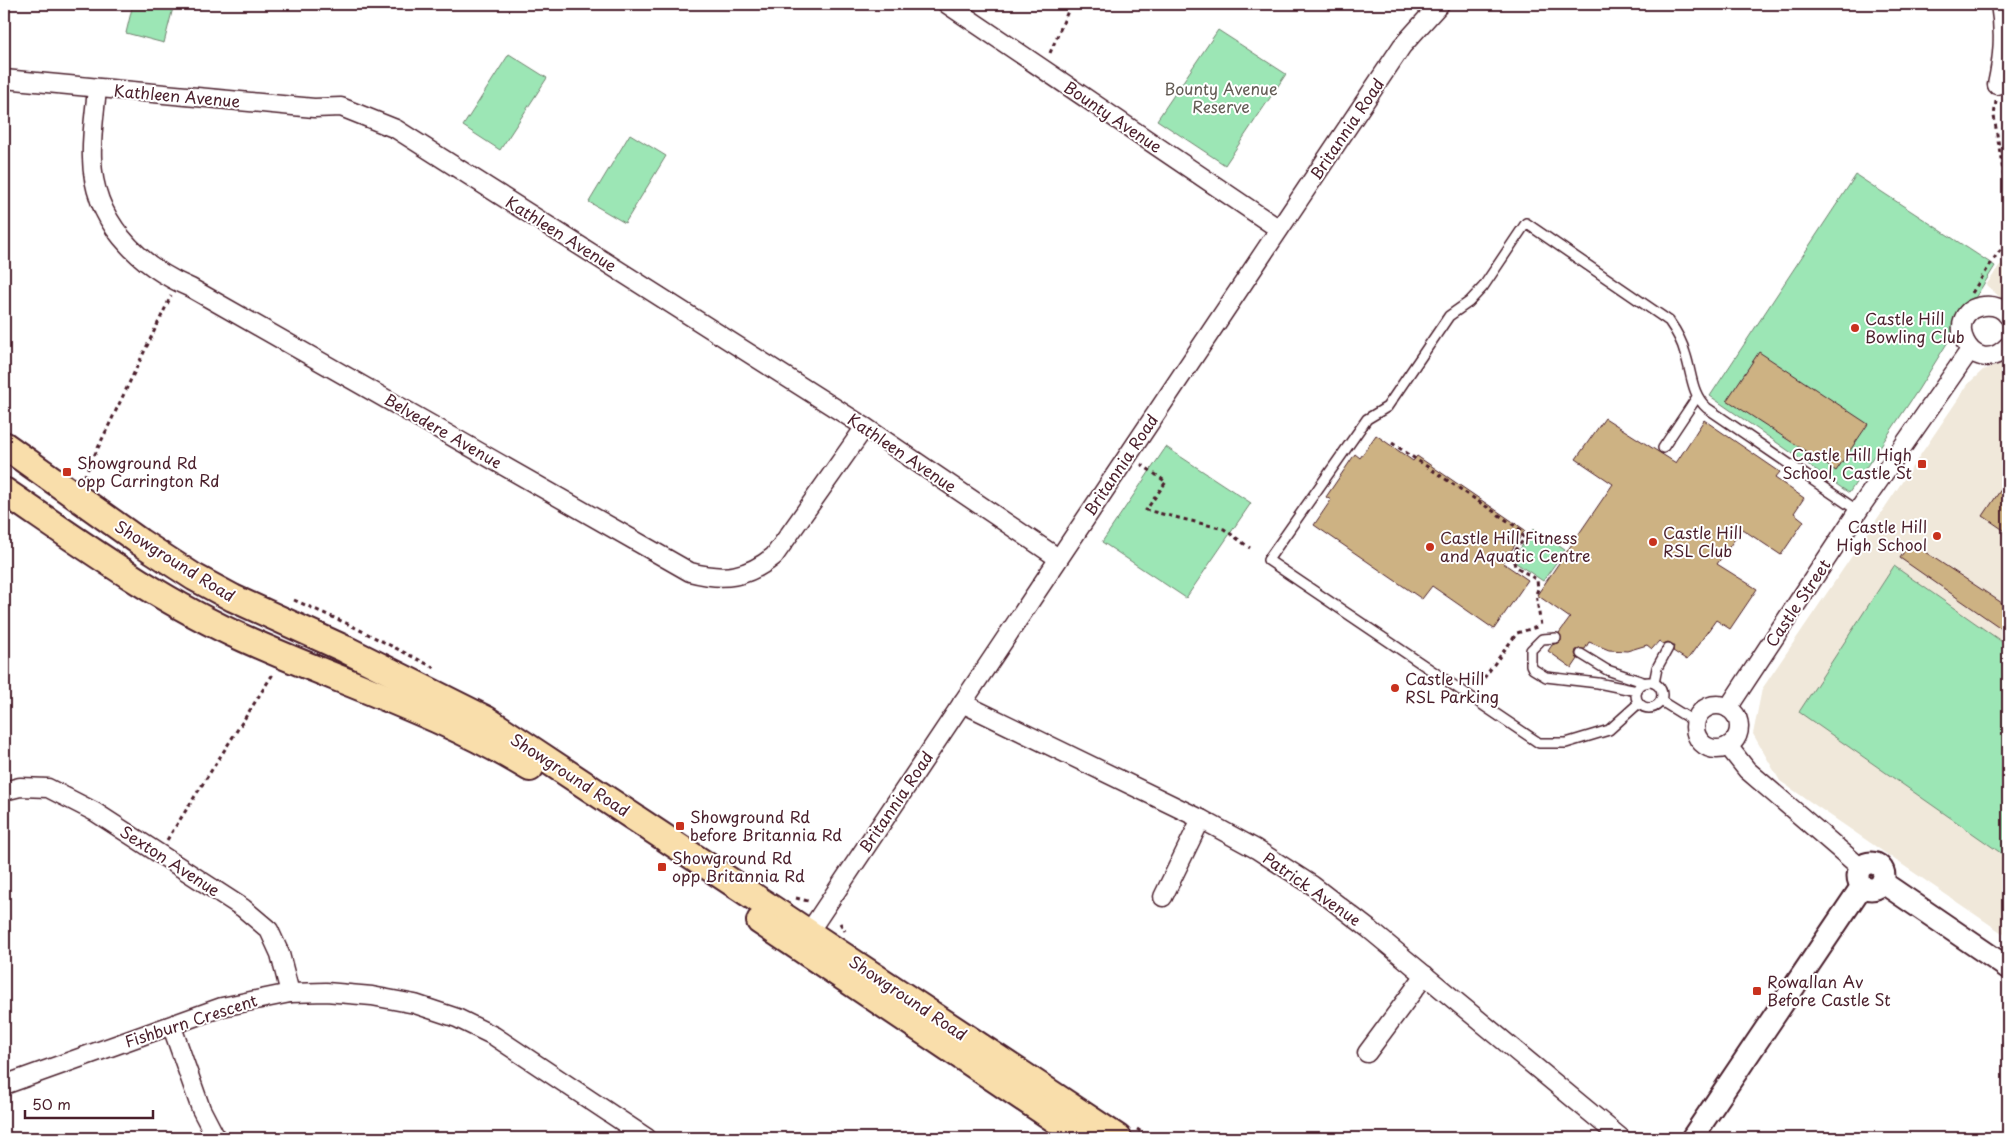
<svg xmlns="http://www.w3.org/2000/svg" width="2012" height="1142" font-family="'Playpen Sans',sans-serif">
  <rect width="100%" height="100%" fill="#fff"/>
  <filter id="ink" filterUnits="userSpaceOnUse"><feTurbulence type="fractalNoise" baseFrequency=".02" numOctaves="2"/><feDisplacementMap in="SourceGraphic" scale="10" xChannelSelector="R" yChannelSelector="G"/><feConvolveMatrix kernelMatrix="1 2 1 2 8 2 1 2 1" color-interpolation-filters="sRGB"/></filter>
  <g filter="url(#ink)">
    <g fill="#f0e8da">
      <polygon points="2008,255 2008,304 1986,285"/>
      <polygon points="2008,362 2008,937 1780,781 1753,734 1762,689 1969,383 1983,370"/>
    </g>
    <g fill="#9ce6b5" stroke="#738270">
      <polygon points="133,4 174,4 164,43 126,33"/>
      <polygon points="1218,30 1286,74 1225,165 1157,120"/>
      <polygon points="509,54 547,78 500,150 463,126"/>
      <polygon points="630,134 666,156 625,223 589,202"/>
      <polygon points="1856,175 1995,266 1918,390 1849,493 1710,396"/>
      <polygon points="1166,447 1251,503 1186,598 1102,542"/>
      <polygon points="1534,529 1565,550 1543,581 1516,563 1515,556"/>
      <polygon points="1894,566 2008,646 2008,858 1799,712"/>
    </g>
    <g fill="#cdb283" stroke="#4a1f2b">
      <polygon points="1759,352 1868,424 1836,471 1727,400"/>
      <polygon points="1605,418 1676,463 1704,420 1780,472 1775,478 1804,498 1794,513 1804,521 1781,555 1742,529 1717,564 1757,589 1730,629 1716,620 1687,660 1673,651 1674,645 1668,642 1663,644 1659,641 1652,649 1647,645 1627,651 1609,650 1589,642 1585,649 1576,650 1575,654 1578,659 1572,668 1548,651 1552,645 1561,641 1559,633 1570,618 1537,595 1613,484 1576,459"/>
      <polygon points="1376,435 1413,461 1417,456 1525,530 1503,563 1528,580 1494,629 1432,586 1422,599 1314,525 1331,500 1326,497 1355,454 1360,458"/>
      <polygon points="2008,479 2008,533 1983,516"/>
      <polygon points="1910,542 2008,607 2008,633 1900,558"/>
    </g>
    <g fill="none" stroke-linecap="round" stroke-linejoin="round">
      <defs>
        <g id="service">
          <polyline points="1663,448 1697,397"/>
          <polyline points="1556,638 1542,639 1531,650 1531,665 1533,669 1546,677 1598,683 1637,691"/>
          <polyline points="1581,654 1607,670 1646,683"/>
          <circle cx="1649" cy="695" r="13"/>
          <polyline points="1654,683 1657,668 1668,648"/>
          <polyline points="1661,701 1695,722"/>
          <path d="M1639,703L1609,730L1566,743H1539L1268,560L1367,419L1387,407L1449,316L1469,302L1483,287L1526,223L1669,321C1676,331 1682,341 1685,353C1692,373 1691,394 1707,408L1858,511"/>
        </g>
        <g id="minor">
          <polyline points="947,4 1279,229"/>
          <polyline points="4,79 314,108 341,107 396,129 865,427 1058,558"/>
          <path d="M1997,85C2003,57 2005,33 2000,4"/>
          <path d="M97,89C95,111 91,135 92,158C93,220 137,265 191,288L690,572C724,581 747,578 774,556L865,427"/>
          <path d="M2008,316C2003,308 1994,305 1984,306C1939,310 1971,384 2008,346"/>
          <polyline points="962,703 1201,819 1256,849 1312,885 1369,929 1621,1138"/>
          <circle cx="1717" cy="727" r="22"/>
          <polyline points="1728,708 1864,502 1970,350"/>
          <polyline points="1728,746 1747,770 1861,868"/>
          <polyline points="4,791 20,787 48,788 95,812 243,908 269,930 280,954 290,993"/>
          <polyline points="1163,897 1201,819"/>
          <polyline points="809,932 1402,46 1440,4"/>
          <polyline points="172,1027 201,1109 216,1138"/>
          <polyline points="1367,1053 1425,975"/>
          <polyline points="4,1085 222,1007 290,993 326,992 372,996 415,1004 457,1018 494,1036 647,1138"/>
        </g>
        <g id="tertiary">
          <circle cx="1871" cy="876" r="13"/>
          <polyline points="1882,882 2008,968"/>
          <polyline points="1692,1138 1862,886"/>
        </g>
        <g id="primary">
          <polyline points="4,445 140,542 194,577 233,598 345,649 487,720 1118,1138"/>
          <path d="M4,491C82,544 158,600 245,639C340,682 440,713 530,768"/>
          <polyline points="760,921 1083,1138"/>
        </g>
      </defs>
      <use href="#service" stroke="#4a1f2b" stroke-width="12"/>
      <use href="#minor" stroke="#4a1f2b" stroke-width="21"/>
      <use href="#tertiary" stroke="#4a1f2b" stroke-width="25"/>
      <use href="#primary" stroke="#4a1f2b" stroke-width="30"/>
      <g stroke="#4a1f2b" stroke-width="3" stroke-dasharray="4 4" stroke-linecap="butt">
        <polyline points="1050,53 1071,4"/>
        <polyline points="1996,101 1994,116 2008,202"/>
        <polyline points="1972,293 1997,254 2008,243"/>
        <polyline points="1392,443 1521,530 1524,539 1512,555 1515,566 1537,580 1538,589 1536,594 1541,626"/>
        <polyline points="1141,464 1166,482 1146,510 1224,529 1250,548"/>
        <polyline points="84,477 171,296"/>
        <polyline points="294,600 346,623 435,668"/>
        <polyline points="1484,678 1517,633 1537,627"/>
        <polyline points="167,840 273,674"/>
        <polyline points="796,898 808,901"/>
        <polyline points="840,923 845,931"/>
        <polyline points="1137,1129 1151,1138"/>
      </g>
      <use href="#service" stroke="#fff" stroke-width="9"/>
      <use href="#minor" stroke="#fff" stroke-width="18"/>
      <use href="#tertiary" stroke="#fff" stroke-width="21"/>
      <use href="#primary" stroke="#f9deab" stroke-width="26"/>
    </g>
  </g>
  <g fill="#c8321e" stroke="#fff" stroke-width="2">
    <circle cx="1855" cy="328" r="5"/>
    <rect x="1917" y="459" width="10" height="10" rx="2.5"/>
    <rect x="62" y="467" width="10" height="10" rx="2.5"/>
    <circle cx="1937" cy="536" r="5"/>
    <circle cx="1653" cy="542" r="5"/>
    <circle cx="1430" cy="547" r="5"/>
    <circle cx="1395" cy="688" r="5"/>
    <rect x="675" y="821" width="10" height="10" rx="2.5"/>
    <rect x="657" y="862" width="10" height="10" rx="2.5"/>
    <rect x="1752" y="986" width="10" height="10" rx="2.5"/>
  </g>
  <g text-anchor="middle" stroke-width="4" stroke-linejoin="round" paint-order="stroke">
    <g font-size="16" fill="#635b54" stroke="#fff">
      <text x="1221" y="95">Bounty Avenue<tspan x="1221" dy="18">Reserve</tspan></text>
    </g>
    <g font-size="16" fill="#4a1f2b" stroke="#fff">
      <text transform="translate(177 96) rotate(5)" y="6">Kathleen Avenue</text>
      <text transform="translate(1113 117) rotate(34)" y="6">Bounty Avenue</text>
      <text transform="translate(1347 129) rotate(-56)" y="6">Britannia Road</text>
      <text transform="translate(561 234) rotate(32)" y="6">Kathleen Avenue</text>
      <text transform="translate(443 431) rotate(30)" y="6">Belvedere Avenue</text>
      <text transform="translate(902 453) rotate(34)" y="6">Kathleen Avenue</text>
      <text transform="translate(1121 465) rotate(-56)" y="6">Britannia Road</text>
      <text transform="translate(175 561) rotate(32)" y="6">Showground Road</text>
      <text transform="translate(1798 603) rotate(-56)" y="6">Castle Street</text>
      <text transform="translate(570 775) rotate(33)" y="6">Showground Road</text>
      <text transform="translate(896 802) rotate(-56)" y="6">Britannia Road</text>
      <text transform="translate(170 861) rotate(33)" y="6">Sexton Avenue</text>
      <text transform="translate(1312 889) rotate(35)" y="6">Patrick Avenue</text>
      <text transform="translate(908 998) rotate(34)" y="6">Showground Road</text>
      <text transform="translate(191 1021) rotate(-18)" y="6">Fishburn Crescent</text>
    </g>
    <g font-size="16" fill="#4a1f2b" stroke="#fff" text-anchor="start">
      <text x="1865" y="325">Castle Hill<tspan x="1865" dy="18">Bowling Club</tspan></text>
      <text x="1912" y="461" text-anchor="end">Castle Hill High<tspan x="1912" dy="18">School, Castle St</tspan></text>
      <text x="77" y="469">Showground Rd<tspan x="77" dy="18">opp Carrington Rd</tspan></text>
      <text x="1927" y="533" text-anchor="end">Castle Hill<tspan x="1927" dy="18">High School</tspan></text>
      <text x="1663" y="539">Castle Hill<tspan x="1663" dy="18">RSL Club</tspan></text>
      <text x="1440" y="544">Castle Hill Fitness<tspan x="1440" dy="18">and Aquatic Centre</tspan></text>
      <text x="1405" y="685">Castle Hill<tspan x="1405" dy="18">RSL Parking</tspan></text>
      <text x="690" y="823">Showground Rd<tspan x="690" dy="18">before Britannia Rd</tspan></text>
      <text x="672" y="864">Showground Rd<tspan x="672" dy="18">opp Britannia Rd</tspan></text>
      <text x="1767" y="988">Rowallan Av<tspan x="1767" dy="18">Before Castle St</tspan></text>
    </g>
  </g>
  <rect width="2012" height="1142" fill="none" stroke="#fff" stroke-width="20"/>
  <rect x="10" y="10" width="1992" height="1122" fill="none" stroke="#4a1f2b" stroke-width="2" filter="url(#ink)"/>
  <path d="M25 1110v8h128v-8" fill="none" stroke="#4a1f2b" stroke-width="2.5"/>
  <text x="32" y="1110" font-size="15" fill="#4a1f2b" stroke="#ffffff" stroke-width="4" paint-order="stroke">50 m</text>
</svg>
